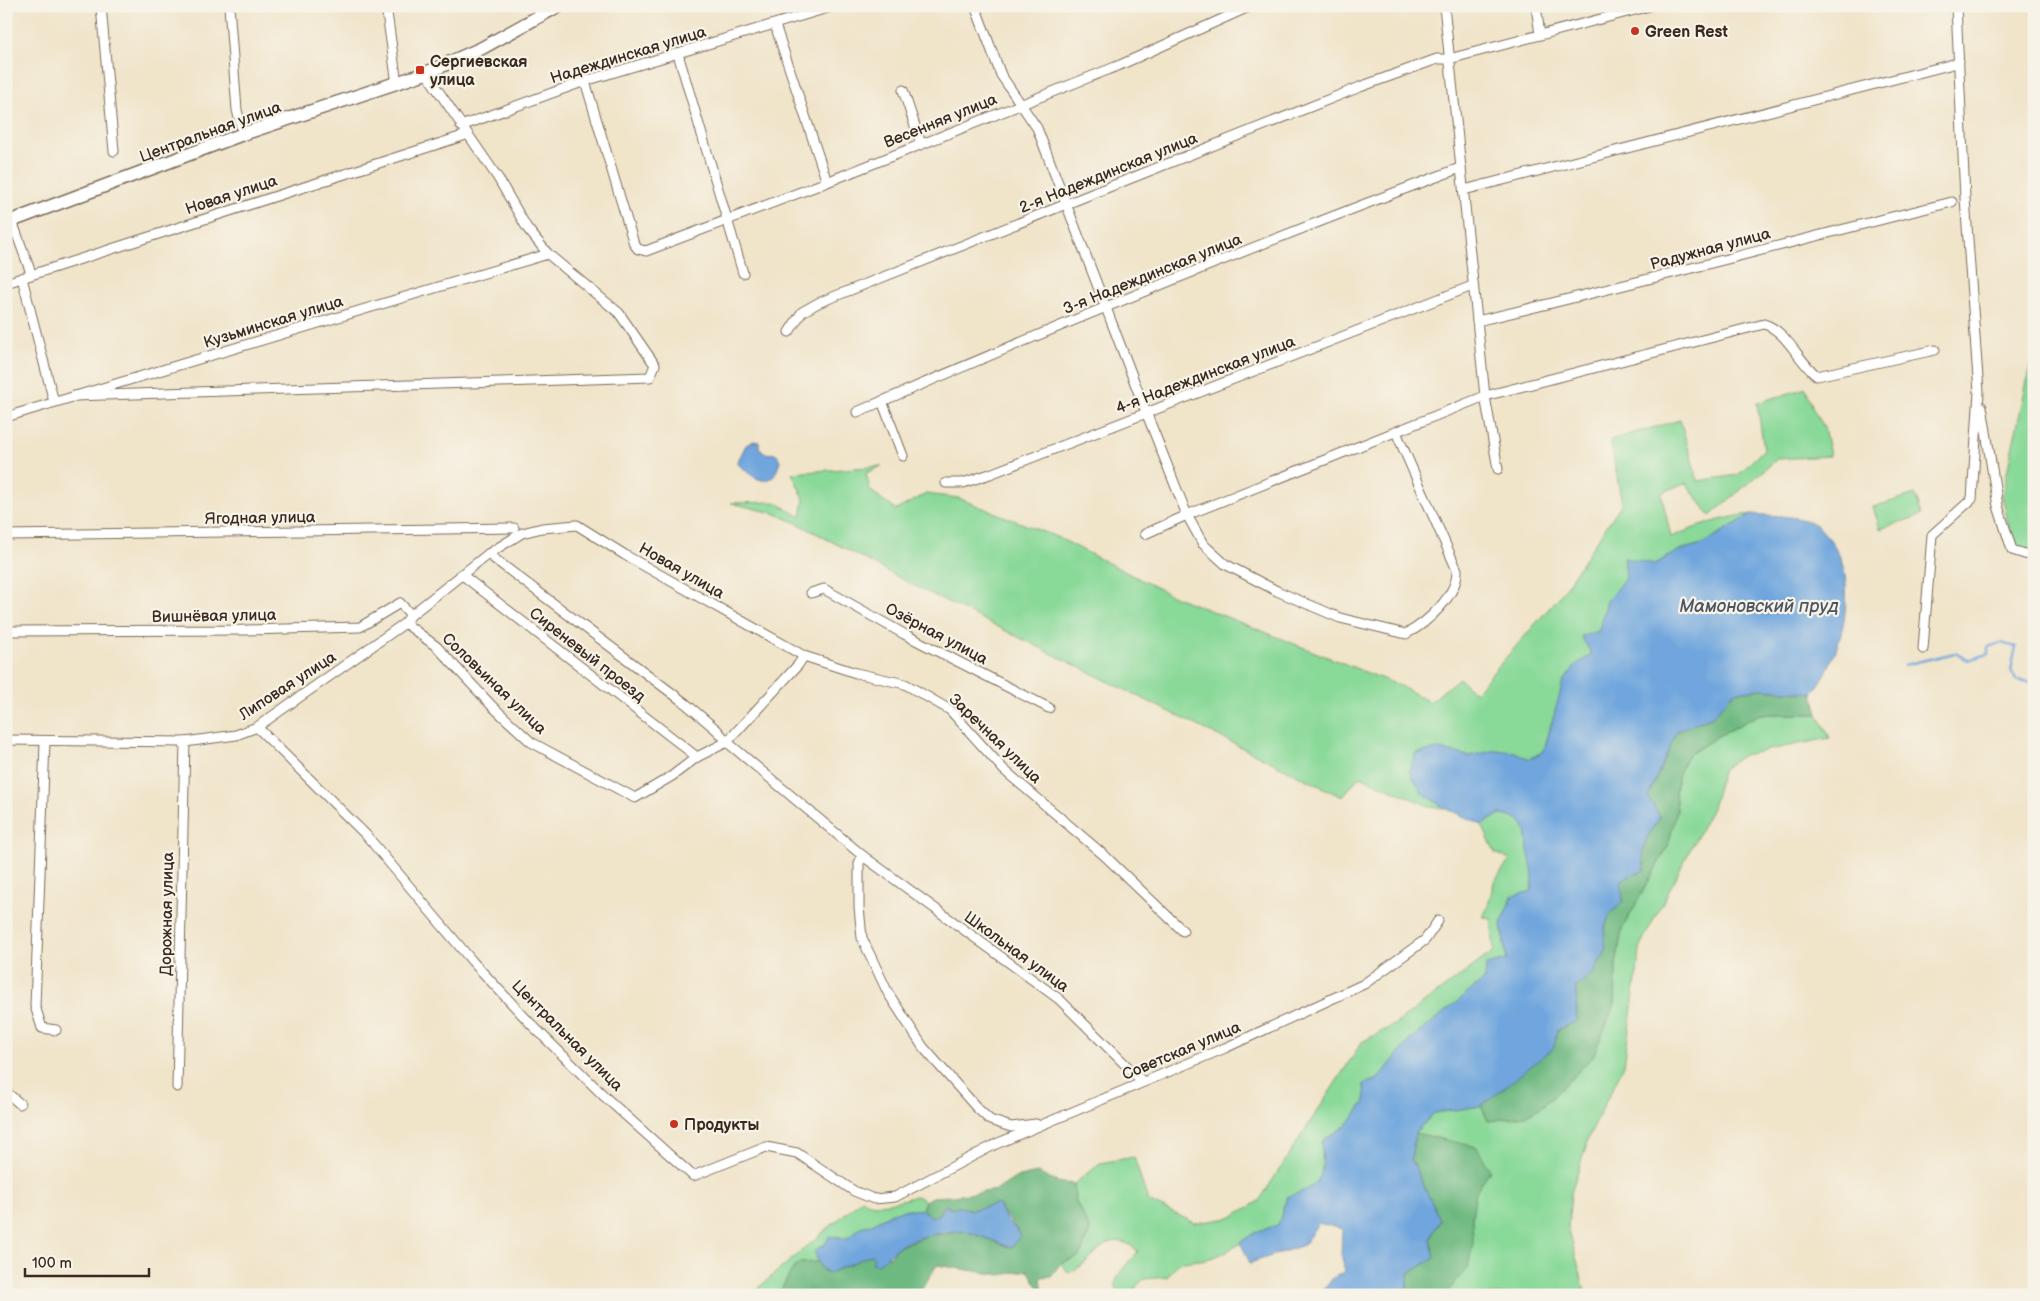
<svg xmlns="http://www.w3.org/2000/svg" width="2040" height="1301" font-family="'Balsamiq Sans',sans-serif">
  <rect width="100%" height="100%" fill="#f7f3e8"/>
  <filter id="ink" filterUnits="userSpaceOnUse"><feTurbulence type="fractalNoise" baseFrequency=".02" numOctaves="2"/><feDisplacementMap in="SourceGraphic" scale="10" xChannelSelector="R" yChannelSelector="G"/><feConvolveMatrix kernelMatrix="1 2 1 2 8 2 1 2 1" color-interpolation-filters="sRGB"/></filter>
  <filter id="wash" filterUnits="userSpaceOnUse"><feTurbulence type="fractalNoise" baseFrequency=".0096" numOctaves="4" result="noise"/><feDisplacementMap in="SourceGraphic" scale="20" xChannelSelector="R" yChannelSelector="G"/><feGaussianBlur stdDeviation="1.12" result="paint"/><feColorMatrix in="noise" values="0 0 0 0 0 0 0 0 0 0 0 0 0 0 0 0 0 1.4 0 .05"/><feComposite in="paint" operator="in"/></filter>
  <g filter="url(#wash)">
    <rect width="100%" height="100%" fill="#f0e4c9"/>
    <g fill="#89d999" stroke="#62825c">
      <polygon points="2034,349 2034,558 2016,548 2011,537 2002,495"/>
      <path d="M1806,388L1813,409L1824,427L1830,456L1777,459L1710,516L1686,483L1661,493L1671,537C1698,526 1723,517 1752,514L1702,544L1680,550L1655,564L1626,577L1607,601L1592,655L1578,663L1551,724L1544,751L1529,759C1502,746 1498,753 1471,756C1461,757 1448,751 1439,749L1422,792L1445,808L1431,807L1360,776L1342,797L913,585L795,522L773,513L731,503L775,502L801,517L804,499L792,473L882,466L866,473L870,490L896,510L926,494L958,498L1059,538L1171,595L1398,685L1430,702L1459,678L1475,693L1559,597L1622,503L1610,440L1680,420L1698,481L1738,475L1764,449L1757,403Z"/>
      <polygon points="1915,494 1922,515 1880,529 1873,507"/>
      <polygon points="1760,714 1818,714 1830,738 1743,755 1723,769 1712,808 1641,944 1624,1065 1590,1134 1571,1193 1568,1227 1586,1295 1445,1295 1473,1243 1472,1217 1476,1191 1490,1170 1415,1133 1434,1113 1481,1106 1488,1121 1524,1116 1541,1107 1555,1095 1593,1056 1615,1004 1616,965 1622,929 1668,846 1677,810 1675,791 1679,773 1687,756 1718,736"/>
      <path d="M1500,814L1520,819L1528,832V848L1534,872L1532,891L1501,924L1507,960L1440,1018L1410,1040L1378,1079L1364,1084L1365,1102L1347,1125L1322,1141C1323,1178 1325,1185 1287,1197L1278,1225C1255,1232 1242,1244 1221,1254C1208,1261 1192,1260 1178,1263L1167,1277L1144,1279L1136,1287L1133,1295H1120C1107,1280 1129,1263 1138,1251C1114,1231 1104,1245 1085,1263C1081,1267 1074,1270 1069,1273L1061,1263L1080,1256L1090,1230L1075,1200L1074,1184L1100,1163L1134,1157L1148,1201L1195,1223L1230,1218L1259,1201L1362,1042L1394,1025L1494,951L1491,918L1483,917L1488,906L1494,882L1510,859L1495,853L1482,825Z"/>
      <path d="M917,1196L925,1201L922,1210L909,1209L892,1213L870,1225L861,1227L847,1239L837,1236L815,1251L818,1262L800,1263L795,1266L778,1295H750L862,1199C874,1210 903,1199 917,1196Z"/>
    </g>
    <g fill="#6eb981" stroke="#547250">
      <path d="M1762,689L1813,693L1818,714H1760L1718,736L1687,756L1679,773L1675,791L1677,810L1668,846L1622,929L1616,965L1615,1004L1593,1056L1555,1095L1541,1107L1525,1116L1488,1121L1481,1106L1529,1066L1557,1030L1577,1021L1576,987L1593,973L1606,951L1604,929L1610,914L1623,902L1621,880L1645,870C1640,845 1647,837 1660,817L1648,797L1677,731L1713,716L1734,692Z"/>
      <polygon points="1415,1133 1477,1147 1490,1170 1476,1191 1472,1217 1473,1243 1468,1267 1445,1295 1406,1295 1405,1293 1409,1273 1435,1258 1430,1239 1440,1220 1411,1159"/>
      <polygon points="1037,1173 1057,1182 1074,1184 1075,1200 1090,1230 1080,1256 1061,1263 1051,1276 1041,1277 1043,1295 1028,1270 1001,1275 937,1265 918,1295 896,1290 878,1295 778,1295 792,1270 800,1263 818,1262 822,1270 828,1273 871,1255 890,1257 896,1248 931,1234 938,1235 966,1231 1011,1248 1021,1235 997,1204 972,1210 942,1207 938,1215 932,1217 922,1210 925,1201 932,1197 953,1196 997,1190 1015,1178"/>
    </g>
    <g fill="#6fa6dd" stroke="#55687e">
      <path d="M754,441L759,442V447L763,453L777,454L780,461C772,493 754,479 737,463L746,445Z"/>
      <path d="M1752,514C1771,516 1795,515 1813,523C1818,525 1823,532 1827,536C1863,576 1843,654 1813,693L1762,689L1734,692L1713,716L1677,731L1648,797L1660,817C1647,837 1640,845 1645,870L1621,880L1623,902L1610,914L1604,929L1606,951L1593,973L1576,987L1577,1021L1557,1030L1554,1048L1481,1106L1434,1113L1415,1133L1411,1159L1440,1220L1430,1239L1435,1258L1409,1273L1406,1295H1320L1333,1278L1345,1271L1341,1254L1342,1229L1318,1223L1304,1245L1250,1263L1240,1242L1258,1231L1278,1225L1287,1197C1325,1185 1323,1178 1322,1141L1347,1125L1365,1102L1364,1084L1378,1079L1410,1040L1485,979L1486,965L1507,960L1501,924L1512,896L1532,891C1534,874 1532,867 1528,850C1526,836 1529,833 1520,820L1500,814L1482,825L1445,808L1422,793L1409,771L1416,753L1439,749L1469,756L1496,750L1515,752L1529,759L1544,751L1563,682L1578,663L1592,655L1581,636L1599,631L1607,601L1626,577L1624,558L1655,564L1680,550L1702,544Z"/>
      <path d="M997,1204L1008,1221L1021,1235L1011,1248C1004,1245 969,1231 964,1231C945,1231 914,1237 898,1247C892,1251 888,1258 878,1264L872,1263L874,1257L871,1255L829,1273C819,1269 817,1261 815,1251L825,1245L829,1236L847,1239L861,1227L870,1225L892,1213L909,1209L922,1210L932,1217L938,1215L946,1205L951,1209L960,1207L972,1210Z"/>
    </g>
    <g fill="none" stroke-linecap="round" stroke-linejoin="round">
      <polyline stroke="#6fa6dd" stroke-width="2.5" points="1904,665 1955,653 1968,660 1988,654 1988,647 2001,643 2016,647 2011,670 2016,680 2034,682"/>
    </g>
  </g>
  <g filter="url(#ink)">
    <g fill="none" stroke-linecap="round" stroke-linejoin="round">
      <defs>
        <g id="street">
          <polyline points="101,6 114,151"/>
          <polyline points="229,6 237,110 243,134"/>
          <polyline points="386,6 397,84"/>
          <polyline points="537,6 542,16"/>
          <path d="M975,6L1001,75L1037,128L1146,412L1187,515L1203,544L1225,564L1277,591L1340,618L1406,634C1427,623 1458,595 1457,570L1396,432"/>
          <polyline points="1444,6 1485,396 1498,469"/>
          <polyline points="1536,6 1540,35"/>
          <polyline points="775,25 827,182"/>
          <polyline points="678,54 743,273"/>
          <polyline points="585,81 634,244 638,249 646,251 827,182 1120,65 1251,6"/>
          <polyline points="903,90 921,144"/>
          <polyline points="461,126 585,81 834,6"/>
          <polyline points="1464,190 1957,63"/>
          <polyline points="12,221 31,273"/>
          <polyline points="22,278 54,402"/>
          <polyline points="6,283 466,135"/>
          <path d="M1477,321C1636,284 1793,241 1952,202"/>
          <polyline points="789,332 802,312 818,303 1360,87 1437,59 1449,59 1650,6"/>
          <polyline points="74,396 650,377 655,365 619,313 548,254 527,228 498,178 426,73"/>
          <polyline points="882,401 903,456"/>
          <polyline points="1982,407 1998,506 2012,550 2034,557"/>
          <path d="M857,412C1056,326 1257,244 1460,168"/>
          <polyline points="6,417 548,254"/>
          <polyline points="946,483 963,483 990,474 1472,286"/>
          <path d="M1145,534L1187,515L1485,396L1764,324C1787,331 1798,361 1817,376L1935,350"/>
          <polyline points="6,535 514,528"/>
          <polyline points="488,554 685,703 718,731 727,742 863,856 1059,999 1143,1082"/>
          <polyline points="461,574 697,757"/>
          <polyline points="811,593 824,589 904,634 1049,708"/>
          <polyline points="405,623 437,647 492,706 531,742 635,798 672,776 697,757 727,742 798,665 804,656"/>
          <polyline points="6,631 247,630 360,627 400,603 411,615"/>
          <polyline points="1923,649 1932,535 1972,499 1979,392 1965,198 1956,6"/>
          <polyline points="257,727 366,835 472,961 531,1024 605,1097 693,1176 766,1147 797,1153 854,1191 874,1199 895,1197 996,1144 1225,1048 1364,984 1425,940 1438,921"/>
          <polyline points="6,740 185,742 236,735 257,727 405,623 411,615 488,554 522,533 542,528 577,525 625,555 804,656 856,673 905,684 950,710 1004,770 1105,856 1183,931"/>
          <polyline points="45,742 35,1006 42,1028 56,1030"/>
          <polyline points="863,856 859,863 859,907 862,938 888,993 923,1047 977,1108 990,1120 1011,1127 1036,1124"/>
          <polyline points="177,1087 185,742"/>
          <polyline points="6,1092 20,1104"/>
        </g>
        <polyline id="secondary" points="6,223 243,134 426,73 482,48 558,6"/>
      </defs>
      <use href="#street" stroke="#7a6b5a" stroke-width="11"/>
      <use href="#secondary" stroke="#7a6b5a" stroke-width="15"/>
      <use href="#street" stroke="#fff" stroke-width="9"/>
      <use href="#secondary" stroke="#fff" stroke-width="12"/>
    </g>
  </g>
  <g fill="#c8321e" stroke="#f7f3e8" stroke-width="2">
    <circle cx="1635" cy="31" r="5"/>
    <rect x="415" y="65" width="10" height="10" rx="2.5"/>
    <circle cx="674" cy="1124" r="5"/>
  </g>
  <g text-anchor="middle" stroke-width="4.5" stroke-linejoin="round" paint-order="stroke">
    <g font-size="16" font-weight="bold" fill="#3b2a1e" stroke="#f7f3e8" text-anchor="start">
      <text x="1645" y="37">Green Rest</text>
      <text x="430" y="67">Сергиевская<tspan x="430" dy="18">улица</tspan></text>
      <text x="684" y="1130">Продукты</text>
    </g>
    <g font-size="16" fill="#3b2a1e" stroke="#f7f3e8">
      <text transform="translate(628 54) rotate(-17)" y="6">Надеждинская улица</text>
      <text transform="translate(940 120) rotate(-22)" y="6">Весенняя улица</text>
      <text transform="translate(210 131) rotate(-20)" y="6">Центральная улица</text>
      <text transform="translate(1108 172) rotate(-22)" y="6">2-я Надеждинская улица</text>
      <text transform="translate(231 194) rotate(-18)" y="6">Новая улица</text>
      <text transform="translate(1710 248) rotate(-15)" y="6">Радужная улица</text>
      <text transform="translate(1152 273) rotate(-22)" y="6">3-я Надеждинская улица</text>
      <text transform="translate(273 321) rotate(-17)" y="6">Кузьминская улица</text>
      <text transform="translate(1205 374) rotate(-21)" y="6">4-я Надеждинская улица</text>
      <text transform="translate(260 517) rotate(-1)" y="6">Ягодная улица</text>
      <text transform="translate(682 570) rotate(30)" y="6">Новая улица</text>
      <text transform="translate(214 615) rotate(-1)" y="6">Вишнёвая улица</text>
      <text transform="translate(937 633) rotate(28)" y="6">Озёрная улица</text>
      <text transform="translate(588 654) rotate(38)" y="6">Сиреневый проезд</text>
      <text transform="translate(495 683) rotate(44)" y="6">Соловьиная улица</text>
      <text transform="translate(287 685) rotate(-33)" y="6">Липовая улица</text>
      <text transform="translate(996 738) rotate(44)" y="6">Заречная улица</text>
      <text transform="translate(166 914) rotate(-89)" y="6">Дорожная улица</text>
      <text transform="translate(1017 951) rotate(36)" y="6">Школьная улица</text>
      <text transform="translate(568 1035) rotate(45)" y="6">Центральная улица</text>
      <text transform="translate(1181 1050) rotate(-23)" y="6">Советская улица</text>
    </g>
    <g font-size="18" font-style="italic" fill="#4d5561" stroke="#f7f3e8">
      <text x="1759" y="612">Мамоновский пруд</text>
    </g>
  </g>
  <rect width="2040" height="1301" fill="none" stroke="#f7f3e8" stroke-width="25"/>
  <path d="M25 1268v8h124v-8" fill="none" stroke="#3b2a1e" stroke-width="2.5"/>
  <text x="32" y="1268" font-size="15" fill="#3b2a1e" stroke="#f7f3e8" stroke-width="4" paint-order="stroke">100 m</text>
</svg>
